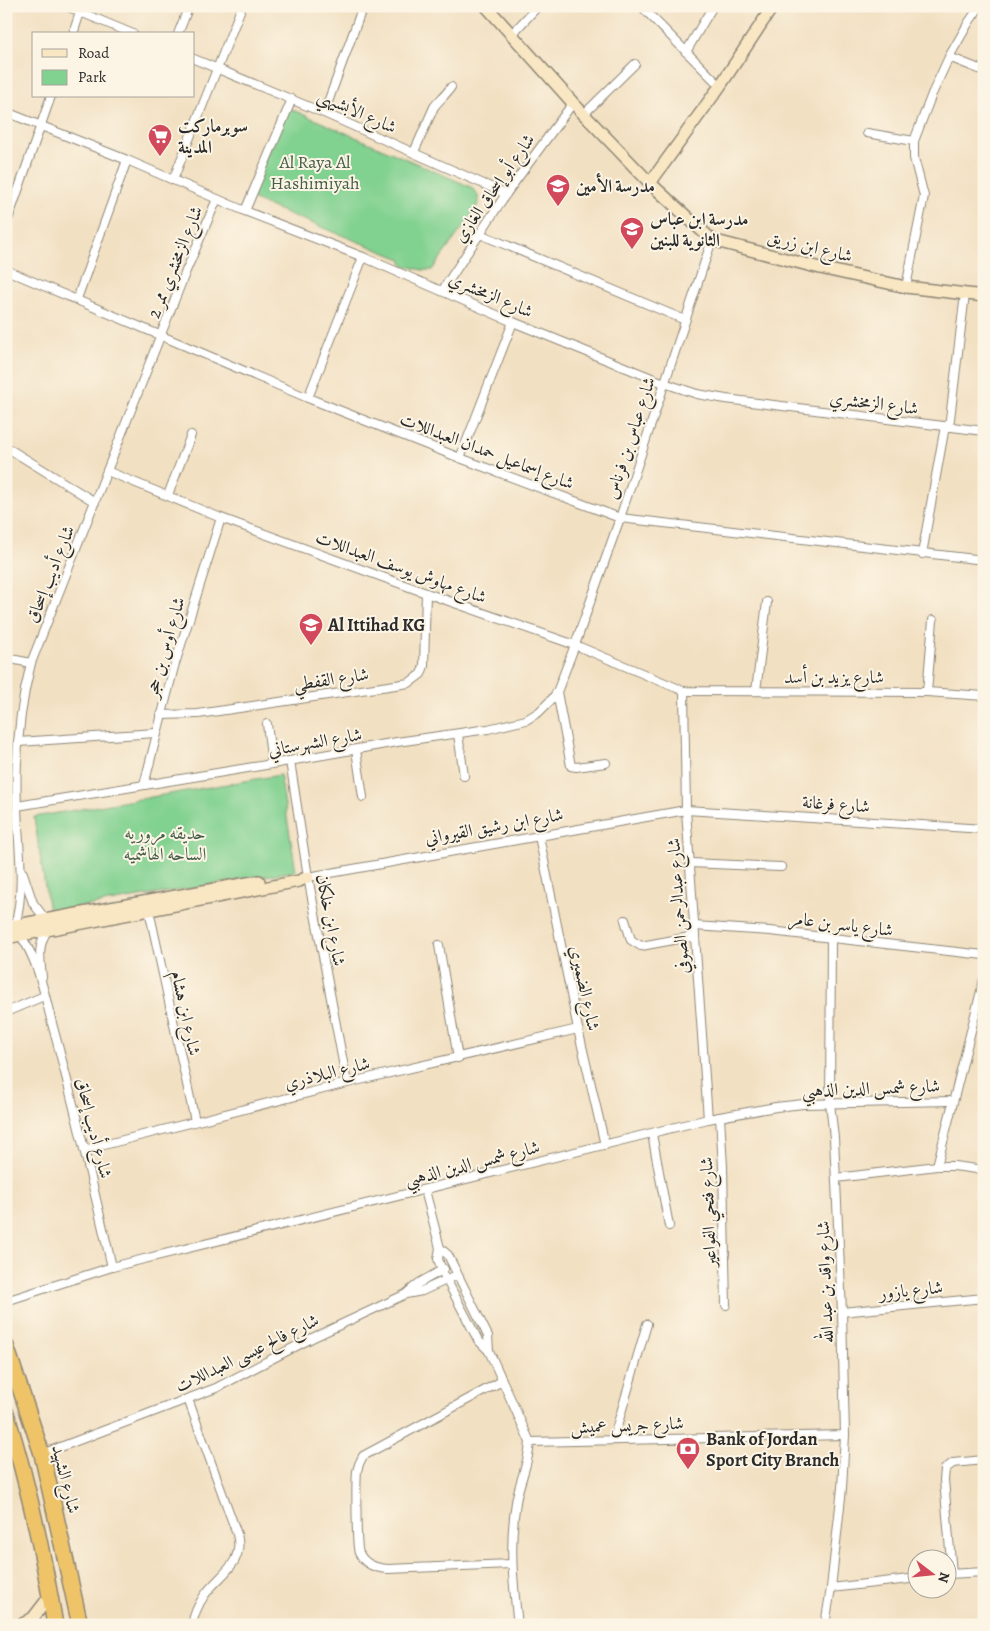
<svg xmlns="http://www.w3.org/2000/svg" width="990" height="1631" font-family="Alegreya,Amiri,serif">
  <rect width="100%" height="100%" fill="#fcf5e5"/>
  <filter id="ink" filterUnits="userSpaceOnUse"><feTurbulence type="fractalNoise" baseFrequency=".02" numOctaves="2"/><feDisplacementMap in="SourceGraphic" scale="10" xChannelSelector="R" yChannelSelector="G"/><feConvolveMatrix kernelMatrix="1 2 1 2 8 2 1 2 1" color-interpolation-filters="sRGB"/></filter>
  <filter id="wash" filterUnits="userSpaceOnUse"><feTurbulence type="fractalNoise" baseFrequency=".0096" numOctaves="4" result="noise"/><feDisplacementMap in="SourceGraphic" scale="20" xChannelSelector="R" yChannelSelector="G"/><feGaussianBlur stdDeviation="1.12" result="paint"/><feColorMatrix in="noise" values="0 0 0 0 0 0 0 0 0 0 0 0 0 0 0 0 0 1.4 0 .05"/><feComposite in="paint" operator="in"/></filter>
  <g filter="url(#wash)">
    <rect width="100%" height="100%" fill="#f2e0c2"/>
    <g fill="#81d190" stroke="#567e5e">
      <polygon points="286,107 471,187 478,195 478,204 474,212 432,270 422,270 403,265 401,259 249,198"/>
      <polygon points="280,775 296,871 49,912 34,817"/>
    </g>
  </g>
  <g filter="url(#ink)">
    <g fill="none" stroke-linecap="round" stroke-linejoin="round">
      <defs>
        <g id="street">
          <polyline points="66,6 133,34"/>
          <polyline points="645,10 720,86"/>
          <polyline points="73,34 82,6"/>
          <polyline points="178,34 189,6"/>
          <polyline points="512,34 538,6"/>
          <polyline points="686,52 713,6"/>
          <polyline points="949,57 984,71"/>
          <polyline points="194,59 324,113 506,194"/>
          <polyline points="6,112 127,160 245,211 363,257 513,322 664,383 697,394 726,399 984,431"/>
          <polyline points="324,113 363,6"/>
          <polyline points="584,114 635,64"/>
          <polyline points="867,133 914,141"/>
          <path d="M414,152L434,107C439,100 446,95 451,87"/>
          <polyline points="173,180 242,6"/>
          <polyline points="245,211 292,99"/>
          <polyline points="6,225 51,96"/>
          <polyline points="480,234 685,320"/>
          <polyline points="6,270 308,398 460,458 620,518 984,560"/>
          <polyline points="906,287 924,196 914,158 914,141 932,94 949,57 969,22 980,6"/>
          <polyline points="442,291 506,194 573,103"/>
          <polyline points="77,299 127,160"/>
          <polyline points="308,398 363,257"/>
          <polyline points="949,427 965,294"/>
          <polyline points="6,447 95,502"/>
          <polyline points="460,458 513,322"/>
          <polyline points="107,471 221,518 426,593 575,645 684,691 927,692 984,696"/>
          <polyline points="168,495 191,435"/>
          <polyline points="922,554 945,426"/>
          <polyline points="6,658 31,663"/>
          <polyline points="684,691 686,810 708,1119"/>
          <polyline points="756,691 767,602"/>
          <polyline points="557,692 571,766 576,767 606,763"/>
          <polyline points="927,692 933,620"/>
          <polyline points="161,715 198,714 409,683 421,674 424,666 426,593"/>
          <polyline points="267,724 272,764"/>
          <polyline points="458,734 464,776"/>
          <polyline points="18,742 156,733"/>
          <polyline points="356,750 363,797"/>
          <polyline points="290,761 308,877 347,1083"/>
          <polyline points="144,785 174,667 221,518"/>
          <polyline points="17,806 272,764 397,742 488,729 526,720 539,712 552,699 557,692 575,645 620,518 712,240"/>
          <polyline points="539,836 578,1029 605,1145"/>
          <polyline points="690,863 781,867"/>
          <polyline points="23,873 33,903 46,920"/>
          <polyline points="308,877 686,810 984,829"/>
          <polyline points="149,910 195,1121"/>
          <polyline points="625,920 631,940 641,946 695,936"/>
          <path d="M15,925C26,887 18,846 17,807C15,759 19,710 31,663L186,271L217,199"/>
          <polyline points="694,926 770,931 984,955"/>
          <path d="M20,935C39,961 45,997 53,1027C75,1107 93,1187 112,1267"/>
          <polyline points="439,945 458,1058"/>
          <path d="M42,977C40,958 37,944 49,928"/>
          <polyline points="6,1012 44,996"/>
          <polyline points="720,1117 723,1167 726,1305"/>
          <polyline points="652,1134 669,1226"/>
          <polyline points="84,1150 347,1083 578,1029"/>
          <polyline points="937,1166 984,979"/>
          <polyline points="836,1178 937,1166 954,1166 984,1170"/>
          <polyline points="425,1190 440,1248 438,1259 442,1271 478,1340 489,1351"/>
          <path d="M440,1248L448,1255L488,1336L489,1351L530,1442C529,1463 519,1482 516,1502C509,1544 513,1583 518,1625"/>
          <polyline points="408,1292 419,1283 444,1269"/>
          <polyline points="6,1301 112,1267 708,1119 776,1107 803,1104 952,1101"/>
          <polyline points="842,1312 984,1298"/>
          <path d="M502,1381L363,1456C360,1461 358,1466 357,1471C356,1481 356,1546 359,1553C365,1565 376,1568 388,1569L511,1564"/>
          <path d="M188,1399L237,1534C245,1565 219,1574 204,1596C198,1605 194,1614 192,1625"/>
          <polyline points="613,1440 647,1324"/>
          <polyline points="530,1442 845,1435"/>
          <polyline points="42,1454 216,1388 312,1338 406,1294 422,1291 457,1275"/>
          <polyline points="949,1574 984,1572"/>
          <polyline points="952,1574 944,1480 945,1469 953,1463 984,1460"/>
          <polyline points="831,1588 918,1578"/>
          <polyline points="825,1625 831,1588 842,1488 845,1435 842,1312 834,1138 830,1103 831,938"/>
        </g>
        <g id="secondary">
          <polyline points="486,6 573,103 650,183 712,240 820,268 906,287 984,296"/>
          <polyline points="650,183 720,86 773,6"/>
          <polyline points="6,927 259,881"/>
          <polyline points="6,938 299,881 308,877"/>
          <polyline points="21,1625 33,1618 50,1596"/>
        </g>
        <g id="highway">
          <polyline points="6,1346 42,1454 80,1625"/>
          <path d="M6,1413C28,1482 43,1553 55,1625"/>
        </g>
      </defs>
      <use href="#street" stroke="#8e8676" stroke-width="10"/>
      <use href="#secondary" stroke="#8e8676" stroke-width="14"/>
      <use href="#highway" stroke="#8e8676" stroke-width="18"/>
      <use href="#street" stroke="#fff" stroke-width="8"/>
      <use href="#secondary" stroke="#f9e7c3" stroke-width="11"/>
      <use href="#highway" stroke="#efc469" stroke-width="15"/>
    </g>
  </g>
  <defs>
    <symbol id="supermarket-pin" viewBox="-11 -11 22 30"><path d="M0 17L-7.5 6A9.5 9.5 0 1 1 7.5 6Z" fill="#d1495b" stroke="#fcf5e5"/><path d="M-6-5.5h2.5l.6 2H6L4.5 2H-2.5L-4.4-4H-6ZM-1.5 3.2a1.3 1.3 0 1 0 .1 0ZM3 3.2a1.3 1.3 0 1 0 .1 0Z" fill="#fff"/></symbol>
    <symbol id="school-pin" viewBox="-11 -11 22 30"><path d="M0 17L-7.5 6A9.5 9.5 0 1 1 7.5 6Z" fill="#d1495b" stroke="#fcf5e5"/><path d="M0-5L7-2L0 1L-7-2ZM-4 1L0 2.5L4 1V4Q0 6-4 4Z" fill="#fff"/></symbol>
    <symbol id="bank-pin" viewBox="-11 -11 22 30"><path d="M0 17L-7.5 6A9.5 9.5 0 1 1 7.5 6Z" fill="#d1495b" stroke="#fcf5e5"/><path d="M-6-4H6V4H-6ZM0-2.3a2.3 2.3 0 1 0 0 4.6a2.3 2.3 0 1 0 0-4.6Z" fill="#fff"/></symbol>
  </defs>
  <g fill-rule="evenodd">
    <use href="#supermarket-pin" x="146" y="122" width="28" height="38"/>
    <use href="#school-pin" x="544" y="172" width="28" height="38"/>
    <use href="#school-pin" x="618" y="215" width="28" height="38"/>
    <use href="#school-pin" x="297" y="611" width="28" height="38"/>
    <use href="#bank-pin" x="674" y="1435" width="28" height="38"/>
  </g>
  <g text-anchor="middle" stroke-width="4" stroke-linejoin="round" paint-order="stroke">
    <g font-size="18" fill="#2b2b2b" stroke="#fcf5e5">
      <text transform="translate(357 111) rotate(24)" y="6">شارع الأبشيهي</text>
      <text transform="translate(494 188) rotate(-55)" y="6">شارع أبو إسحاق الغازي</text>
      <text transform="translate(810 246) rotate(14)" y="6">شارع ابن زريق</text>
      <text transform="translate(175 262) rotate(-68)" y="6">شارع الزمخشري ممر 2</text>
      <text transform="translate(491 295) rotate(23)" y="6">شارع الزمخشري</text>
      <text transform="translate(874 403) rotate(7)" y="6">شارع الزمخشري</text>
      <text transform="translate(630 438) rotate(-72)" y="6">شارع عباس بن فرناس</text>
      <text transform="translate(487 451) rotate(21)" y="6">شارع إسماعيل حمدان العبداللات</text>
      <text transform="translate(401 567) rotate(20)" y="6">شارع مهاوش يوسف العبداللات</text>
      <text transform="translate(50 574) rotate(-68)" y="6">شارع أديب إسحاق</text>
      <text transform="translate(165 647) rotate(-74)" y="6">شارع أوس بن حجر</text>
      <text x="834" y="683">شارع يزيد بن أسد</text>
      <text transform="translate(331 679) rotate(-8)" y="6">شارع القفطي</text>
      <text transform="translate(315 742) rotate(-10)" y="6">شارع الشهرستاني</text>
      <text transform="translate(836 804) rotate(4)" y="6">شارع فرغانة</text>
      <text transform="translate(494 826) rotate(-10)" y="6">شارع ابن رشيق القيرواني</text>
      <text transform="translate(678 906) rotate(-94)" y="6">شارع عبدالرحمن الصوفي</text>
      <text transform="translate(331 920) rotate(79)" y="6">شارع ابن خلكان</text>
      <text transform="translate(841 924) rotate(7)" y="6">شارع ياسر بن عامر</text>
      <text transform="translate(585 988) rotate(78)" y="6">شارع الضميري</text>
      <text transform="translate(186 1013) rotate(78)" y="6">شارع ابن هشام</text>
      <text transform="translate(327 1073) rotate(-14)" y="6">شارع البلاذري</text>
      <text transform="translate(871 1088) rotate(-2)" y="6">شارع شمس الدين الذهبي</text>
      <text transform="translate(94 1128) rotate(76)" y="6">شارع أديب إسحاق</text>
      <text transform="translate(472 1163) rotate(-14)" y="6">شارع شمس الدين الذهبي</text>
      <text transform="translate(708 1212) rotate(-92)" y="6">شارع فتحي الفواعير</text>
      <text transform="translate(825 1282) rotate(-92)" y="6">شارع واقد بن عبد الله</text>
      <text transform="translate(911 1290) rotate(-6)" y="6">شارع يازور</text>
      <text transform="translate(247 1353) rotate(-26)" y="6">شارع فالح عيسى العبداللات</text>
      <text transform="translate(627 1425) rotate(-2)" y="6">شارع جريس عميش</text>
      <text transform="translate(66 1479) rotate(76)" y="6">شارع الشهيد</text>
    </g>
    <g font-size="18" font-weight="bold" fill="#2b2b2b" stroke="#fcf5e5" text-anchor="start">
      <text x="178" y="132">سوبرماركت<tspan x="178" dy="21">المدينة</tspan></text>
      <text x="576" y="192">مدرسة الأمين</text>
      <text x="650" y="225">مدرسة ابن عباس<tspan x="650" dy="21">الثانوية للبنين</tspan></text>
      <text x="328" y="631">Al Ittihad KG</text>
      <text x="706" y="1445">Bank of Jordan<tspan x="706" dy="21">Sport City Branch</tspan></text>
    </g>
    <g font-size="18" fill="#455d49" stroke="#fcf5e5">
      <text x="315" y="168">Al Raya Al<tspan x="315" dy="21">Hashimiyah</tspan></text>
      <text x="165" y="839">حديقه مروريه<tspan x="165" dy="21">الساحه الهاشميه</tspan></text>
    </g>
  </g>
  <rect width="990" height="1631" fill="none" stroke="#fcf5e5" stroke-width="25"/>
  <rect x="32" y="32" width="162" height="65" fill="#fcf5e5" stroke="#a8a49b"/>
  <rect x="42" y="49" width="25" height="8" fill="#f9e7c3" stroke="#a8a49b"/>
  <text x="78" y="58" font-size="15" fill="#2b2b2b">Road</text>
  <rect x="42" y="70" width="25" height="15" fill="#81d190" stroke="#a8a49b"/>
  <text x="78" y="82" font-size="15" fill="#2b2b2b">Park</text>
  <g transform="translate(932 1574) rotate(106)"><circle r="24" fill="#fcf5e5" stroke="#a8a49b"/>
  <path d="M0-4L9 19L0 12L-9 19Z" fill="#d1495b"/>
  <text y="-8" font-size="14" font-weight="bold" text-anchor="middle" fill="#2b2b2b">N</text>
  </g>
</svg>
